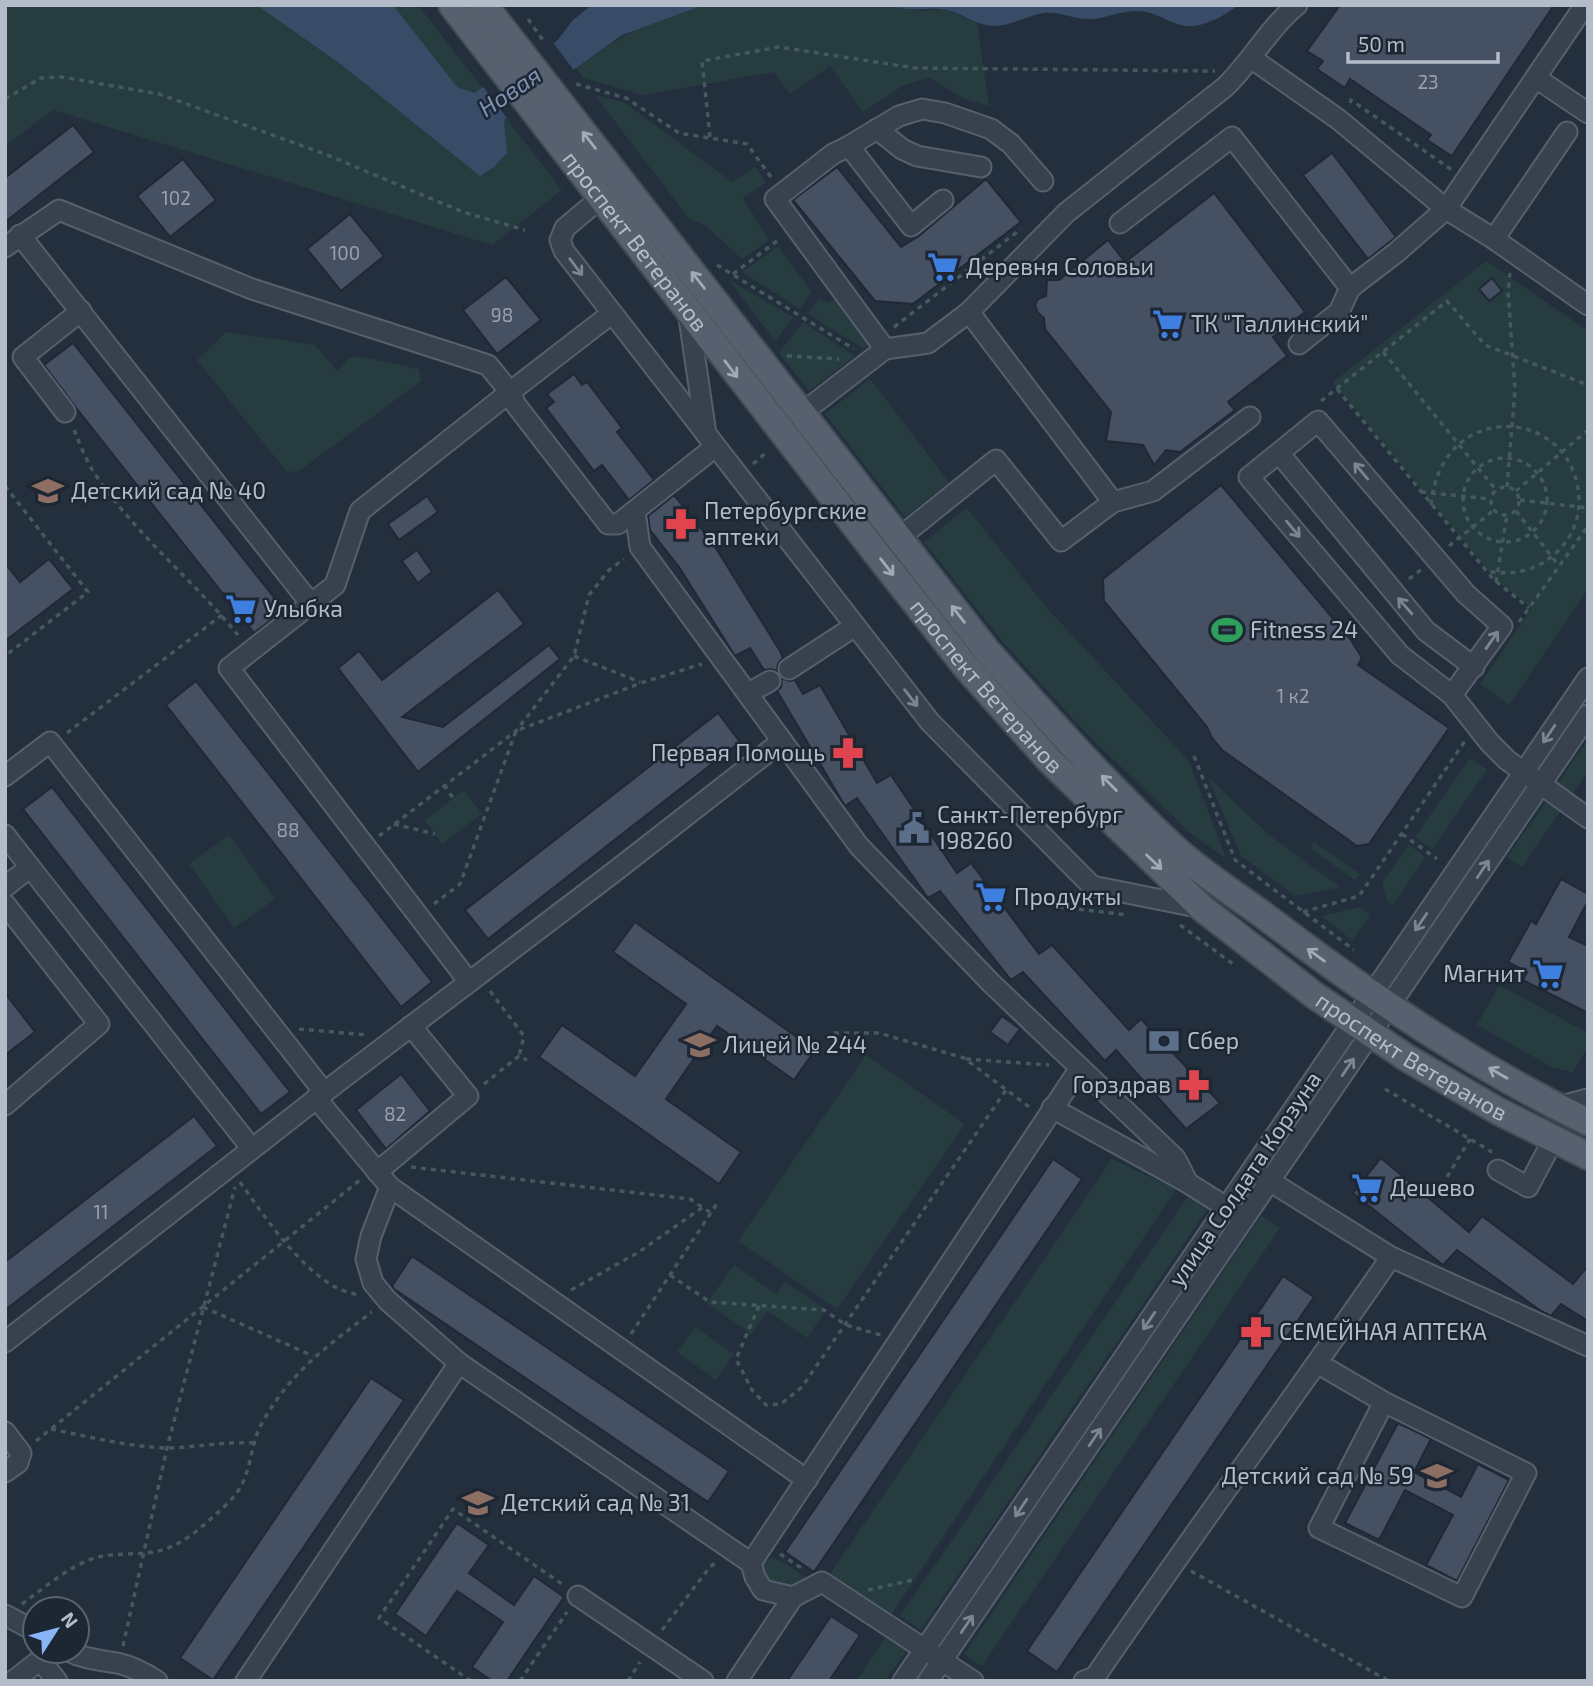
<svg xmlns="http://www.w3.org/2000/svg" width="1593" height="1686" font-family="'Exo 2',sans-serif">
  <rect width="100%" height="100%" fill="#242f3e"/>
  <g fill="#263c3f">
    <polygon points="5,5 418,5 562,190 492,245 53,110 5,146"/>
    <polygon points="704,5 888,5 921,11 944,9 977,23 989,106 965,99 929,78 904,85 863,112 830,66 790,94 774,72 643,95 583,78 576,68 607,46 637,29"/>
    <polygon points="595,95 625,103 732,182 755,167 766,182 743,198 769,240 742,259 706,226 689,219"/>
    <polygon points="778,246 811,291 800,309 742,272"/>
    <polygon points="1486,261 1588,331 1588,589 1509,705 1480,684 1532,608 1494,578 1333,382"/>
    <polygon points="729,280 793,317 775,341"/>
    <polygon points="839,295 873,342 864,349 808,314 819,299 829,303"/>
    <polygon points="803,322 855,356 809,391 779,353"/>
    <polygon points="226,332 315,345 337,371 348,359 357,356 419,369 421,381 299,471 287,472 197,360"/>
    <polygon points="870,379 949,482 905,517 825,414"/>
    <polygon points="967,508 1047,608 1189,761 1226,858 1191,834 1083,730 1001,640 924,542"/>
    <polygon points="1588,739 1588,771 1572,794 1557,784"/>
    <polygon points="1470,758 1487,770 1432,849 1415,837"/>
    <polygon points="1208,777 1268,834 1340,887 1295,896 1241,856"/>
    <polygon points="464,790 482,814 442,844 425,820"/>
    <polygon points="1546,802 1560,812 1522,867 1507,857"/>
    <polygon points="229,835 275,899 234,928 189,864"/>
    <polygon points="1314,842 1360,874 1355,880 1310,848"/>
    <polygon points="1409,845 1425,857 1393,905 1387,901 1382,883"/>
    <polygon points="1360,907 1370,915 1352,940 1321,916"/>
    <polygon points="1499,985 1588,1033 1588,1046 1573,1072 1553,1068 1477,1025"/>
    <polygon points="866,1055 965,1124 837,1309 738,1241"/>
    <polygon points="1112,1159 1176,1189 891,1615 830,1574"/>
    <polygon points="1189,1195 1209,1207 921,1630 900,1616"/>
    <polygon points="1261,1216 1280,1228 982,1666 964,1654"/>
    <polygon points="734,1265 776,1294 785,1282 826,1310 807,1338 767,1311 751,1334 707,1303"/>
    <polygon points="695,1327 734,1354 716,1380 677,1352"/>
    <polygon points="773,1558 788,1565 804,1577 803,1585 797,1591 762,1583 758,1571 763,1562"/>
    <polygon points="886,1637 906,1651 885,1681 856,1681"/>
  </g>
  <g fill="#394c67">
    <polygon points="257,5 393,5 457,87 474,93 557,41 573,20 592,5 704,5 622,35 504,120 507,153 494,167 480,176 343,66"/>
    <path d="M888,5H1238C1226,15 1209,24 1194,26C1172,28 1161,12 1139,11C1123,10 1107,18 1091,19C1074,20 1061,11 1044,13C1027,15 1010,27 992,26C974,25 957,10 941,9C921,8 911,12 888,5Z"/>
  </g>
  <polygon fill="#242f3e" points="551,40 576,73 509,121 481,84"/>
  <g fill="#455162" stroke="#1f2835" stroke-width="2">
    <polygon points="1340,5 1554,5 1452,156 1427,140 1431,135 1350,79 1345,88 1317,69 1323,61 1307,51"/>
    <polygon points="73,125 94,152 5,222 5,178"/>
    <polygon points="1332,153 1396,237 1368,259 1303,175"/>
    <polygon points="183,159 216,200 170,237 137,196"/>
    <polygon points="837,167 901,247 919,236 986,179 1021,222 913,304 875,301 793,200"/>
    <polygon points="1214,193 1305,312 1273,337 1287,356 1228,402 1235,410 1180,452 1166,450 1154,465 1143,445 1106,441 1111,412 1045,329 1044,318 1038,313 1035,305 1038,299 1046,296 1047,280 1059,280 1108,240 1125,262"/>
    <polygon points="350,214 384,256 341,291 307,249"/>
    <polygon points="506,277 541,320 497,354 463,310"/>
    <polygon points="1492,278 1502,291 1489,301 1479,289"/>
    <polygon points="73,343 284,610 254,633 77,409 44,365"/>
    <polygon points="574,374 582,385 587,382 622,428 617,432 654,480 629,500 602,465 594,471 546,408 554,402 547,394"/>
    <polygon points="1221,485 1351,640 1362,658 1358,665 1449,728 1369,844 1357,846 1222,750 1212,738 1207,727 1104,601 1103,579"/>
    <polygon points="674,495 712,542 780,651 783,658 778,664 777,671 771,669 764,670 750,648 735,656 679,567 650,530 648,516"/>
    <polygon points="427,496 438,512 399,540 388,524"/>
    <polygon points="417,550 432,572 418,583 402,561"/>
    <polygon points="49,559 73,589 5,641 5,563 20,582"/>
    <polygon points="498,590 524,624 402,717 443,727 549,645 560,659 418,772 338,668 359,651 382,680"/>
    <polygon points="782,678 789,681 795,680 803,694 820,685 877,783 891,775 957,873 971,863 1039,954 1052,945 1129,1030 1141,1019 1220,1103 1186,1129 1116,1050 1105,1061 1023,972 1011,980 940,891 928,898 857,798 845,806 777,691 781,687"/>
    <polygon points="196,681 432,982 401,1007 166,705"/>
    <polygon points="718,713 740,742 488,939 465,910"/>
    <polygon points="52,787 290,1092 261,1114 23,809"/>
    <polygon points="1561,879 1588,894 1588,901 1569,937 1588,946 1588,1013 1523,980 1527,972 1508,962 1531,921 1536,924"/>
    <polygon points="635,922 815,1050 794,1080 717,1026 666,1099 741,1152 719,1184 539,1057 562,1025 635,1076 686,1004 613,952"/>
    <polygon points="5,993 35,1032 5,1055"/>
    <polygon points="1002,1016 1020,1029 1008,1045 990,1032"/>
    <polygon points="401,1074 430,1111 386,1149 356,1110"/>
    <polygon points="194,1116 217,1146 5,1310 5,1262"/>
    <polygon points="1381,1158 1469,1232 1482,1216 1573,1284 1588,1266 1588,1321 1561,1304 1551,1316 1541,1311 1457,1250 1443,1265 1353,1193"/>
    <polygon points="1053,1159 1082,1179 814,1572 785,1552"/>
    <polygon points="412,1256 729,1471 708,1502 394,1289 392,1286"/>
    <polygon points="1283,1276 1314,1297 1057,1672 1027,1651"/>
    <polygon points="371,1378 404,1400 213,1680 180,1658"/>
    <polygon points="1398,1423 1431,1439 1414,1472 1461,1497 1478,1464 1509,1480 1457,1581 1426,1565 1453,1515 1405,1490 1379,1540 1345,1523"/>
    <polygon points="457,1523 489,1545 469,1573 514,1605 534,1576 564,1597 507,1681 492,1681 472,1667 503,1622 457,1591 426,1636 395,1614"/>
    <polygon points="831,1616 860,1635 829,1681 787,1681"/>
  </g>
  <g fill="none" stroke-linecap="round" stroke-linejoin="round">
    <defs>
      <g id="minor">
        <polyline points="1251,58 1338,119 1446,209 1494,239 1588,305"/>
        <polyline points="1536,78 1588,113"/>
        <polyline points="877,129 902,149 917,156 981,167"/>
        <polyline points="849,146 899,116 922,109 945,113 991,129 1011,144 1043,181"/>
        <polyline points="609,191 565,228 560,240 564,251 930,722 1092,886 1202,908"/>
        <polyline points="1120,223 1232,137 1350,288 1397,252 1446,209 1585,5"/>
        <polyline points="20,235 311,604"/>
        <polyline points="1494,239 1567,132"/>
        <polyline points="5,247 59,210 252,289 488,365 510,392 611,314"/>
        <polyline points="688,311 706,434"/>
        <polyline points="1299,344 1339,312 1350,288"/>
        <polyline points="885,349 775,199 833,154 849,146 911,226 943,200"/>
        <polyline points="65,412 23,357 81,311"/>
        <path d="M802,413L885,349L928,343L969,312L1066,213L1225,87C1251,62 1268,29 1297,5"/>
        <polyline points="1279,453 1426,631 1474,667"/>
        <polyline points="1113,502 1153,491 1250,417"/>
        <polyline points="635,511 640,547 859,846 991,983 1175,1158 1188,1183 1237,1214"/>
        <polyline points="899,538 996,460 1061,541 1113,502 969,312"/>
        <polyline points="789,669 855,626"/>
        <polyline points="749,693 770,681"/>
        <polyline points="1452,695 1502,626 1466,594 1318,421 1249,477 1400,655 1452,695 1490,743 1507,760 1588,818"/>
        <polyline points="5,776 50,742 324,1092"/>
        <polyline points="5,835 30,867 5,887"/>
        <polyline points="30,867 252,1149"/>
        <polyline points="5,904 99,1024 5,1105"/>
        <polyline points="469,982 229,668 335,585 360,511 510,392 516,405 608,524 618,524 715,447"/>
        <polyline points="316,1098 390,1187 371,1236 366,1259 373,1283 388,1301 459,1363 751,1563 1080,1068"/>
        <polyline points="1557,1107 1588,1099"/>
        <polyline points="1052,1108 1188,1183"/>
        <polyline points="1498,1170 1528,1187 1553,1140"/>
        <polyline points="377,1172 468,1096 411,1026"/>
        <polyline points="1260,1175 1391,1257 1588,1346"/>
        <polyline points="390,1187 807,1480"/>
        <polyline points="5,1342 339,1081 614,872 782,741"/>
        <polyline points="1317,1363 1384,1402 1526,1473 1462,1597 1319,1528 1384,1402"/>
        <polyline points="5,1432 21,1453 18,1463 5,1472"/>
        <polyline points="751,1563 755,1577 763,1590 793,1597 822,1582 973,1681"/>
        <polyline points="578,1596 703,1681"/>
        <polyline points="5,1615 35,1631"/>
        <path d="M68,1651C84,1659 100,1660 117,1663C131,1666 145,1673 157,1681"/>
        <polyline points="13,1681 40,1660 57,1681"/>
        <polyline points="246,1681 459,1363"/>
        <polyline points="737,1681 793,1597"/>
        <polyline points="903,1681 1588,678"/>
        <polyline points="928,1681 1588,715"/>
        <path d="M1084,1681L1095,1677C1191,1536 1294,1398 1391,1257"/>
      </g>
      <g id="major">
        <path id="s1" d="M452,5L877,554L966,667L1050,761L1202,908L1314,995L1407,1058L1498,1111L1588,1156"/>
        <path d="M484,5L987,651C1047,718 1107,785 1173,847C1201,873 1235,894 1266,917C1367,994 1473,1066 1588,1122"/>
      </g>
    </defs>
    <use href="#minor" stroke="#565f6c" stroke-width="23"/>
    <use href="#major" stroke="#414a57" stroke-width="30"/>
    <g stroke="#44595c" stroke-width="3.5" stroke-dasharray="5 5" stroke-linecap="butt">
      <polyline points="518,6 518,5"/>
      <polyline points="528,19 545,43"/>
      <polyline points="576,84 626,98 679,133 747,144 771,177"/>
      <polyline points="5,99 41,78 62,77 159,94 325,154 463,212 525,230"/>
      <polyline points="1350,103 1351,100 1452,170"/>
      <polyline points="710,137 702,61 779,47 915,68 1215,71"/>
      <polyline points="717,265 854,349"/>
      <polyline points="733,274 781,238"/>
      <polyline points="894,327 1021,229"/>
      <polyline points="1383,352 1496,490"/>
      <polyline points="787,356 839,359"/>
      <polyline points="1337,389 1493,579 1529,608"/>
      <polyline points="1321,401 1447,301 1485,345 1588,385"/>
      <path d="M74,430C80,444 86,461 95,474C135,534 193,580 238,635"/>
      <circle cx="1505" cy="500" r="42"/>
      <polyline points="753,464 768,451"/>
      <polyline points="5,486 88,592 5,656"/>
      <circle cx="1505" cy="501" r="14"/>
      <polyline points="1507,487 1515,390 1508,291 1510,273"/>
      <polyline points="1516,491 1588,430"/>
      <polyline points="1421,492 1491,499"/>
      <polyline points="1520,500 1588,508"/>
      <path d="M1431,505C1441,396 1577,406 1579,501C1579,519 1572,537 1559,550C1539,571 1513,576 1486,571"/>
      <polyline points="1516,511 1559,566"/>
      <polyline points="1449,546 1494,510"/>
      <polyline points="1409,579 1422,569"/>
      <polyline points="1496,582 1507,515"/>
      <polyline points="1519,622 1588,526"/>
      <polyline points="574,656 640,682"/>
      <polyline points="67,733 222,615"/>
      <polyline points="1194,756 1235,860 1354,950"/>
      <polyline points="444,785 453,798"/>
      <polyline points="394,824 435,834"/>
      <polyline points="1402,834 1437,859"/>
      <polyline points="379,836 516,731 574,656 589,595 609,570 624,559"/>
      <polyline points="434,904 460,884 516,731 641,683 702,664"/>
      <polyline points="1059,907 1128,915"/>
      <polyline points="1303,912 1359,896 1465,741"/>
      <polyline points="1180,925 1233,964"/>
      <polyline points="490,991 524,1036 519,1056"/>
      <polyline points="299,1029 368,1035"/>
      <polyline points="834,1033 879,1033 964,1058 1032,1109"/>
      <polyline points="966,1059 1049,1065"/>
      <polyline points="484,1084 519,1056 527,1060"/>
      <polyline points="1385,1089 1492,1152"/>
      <polyline points="411,1167 690,1199 711,1213"/>
      <polyline points="1447,1177 1470,1139"/>
      <path d="M240,1182C264,1216 299,1268 337,1288C343,1291 351,1293 358,1295"/>
      <polyline points="670,1275 710,1302 824,1310 846,1325 881,1335"/>
      <polyline points="571,1290 639,1252 703,1207"/>
      <polyline points="759,1306 736,1359 752,1390 766,1405 781,1404 802,1387 1006,1090"/>
      <polyline points="203,1307 313,1356"/>
      <polyline points="631,1334 718,1202"/>
      <path d="M51,1429C89,1437 126,1446 165,1448C195,1448 224,1441 253,1443"/>
      <polyline points="36,1441 360,1180"/>
      <polyline points="780,1554 803,1569"/>
      <polyline points="1191,1571 1389,1681"/>
      <polyline points="868,1590 917,1579"/>
      <path d="M22,1604C43,1589 64,1570 89,1560C114,1550 143,1558 168,1548C185,1542 202,1527 216,1514C223,1508 232,1500 238,1491C252,1471 250,1443 263,1421C292,1371 327,1346 372,1312"/>
      <polyline points="662,1630 709,1568 716,1562"/>
      <polyline points="123,1646 167,1448 235,1187"/>
      <polyline points="471,1681 379,1618 453,1509 562,1584"/>
      <polyline points="520,1681 567,1612"/>
      <polyline points="628,1681 640,1662"/>
    </g>
    <use href="#minor" stroke="#38414e" stroke-width="19"/>
    <use href="#major" stroke="#56606e" stroke-width="26"/>
  </g>
  <defs><path id="oneway-shaft" d="M-6 0H5M1.5-3L5.5 0L1.5 3" fill="none" stroke-width="1.6" stroke-linecap="round" stroke-linejoin="round" transform="scale(1.75)"/></defs>
  <g stroke="#a1aab7">
    <use href="#oneway-shaft" transform="translate(589 140) rotate(-128)"/>
    <use href="#oneway-shaft" transform="translate(698 280) rotate(-128)"/>
    <use href="#oneway-shaft" transform="translate(731 369) rotate(53)"/>
    <use href="#oneway-shaft" transform="translate(887 567) rotate(52)"/>
    <use href="#oneway-shaft" transform="translate(958 614) rotate(-128)"/>
    <use href="#oneway-shaft" transform="translate(1109 783) rotate(-135)"/>
    <use href="#oneway-shaft" transform="translate(1154 862) rotate(44)"/>
    <use href="#oneway-shaft" transform="translate(1316 955) rotate(-144)"/>
    <use href="#oneway-shaft" transform="translate(1498 1073) rotate(-150)"/>
  </g>
  <g stroke="#7c8592">
    <use href="#oneway-shaft" transform="translate(576 267) rotate(53)"/>
    <use href="#oneway-shaft" transform="translate(1361 471) rotate(-130)"/>
    <use href="#oneway-shaft" transform="translate(1293 529) rotate(50)"/>
    <use href="#oneway-shaft" transform="translate(1405 606) rotate(-131)"/>
    <use href="#oneway-shaft" transform="translate(1492 640) rotate(-55)"/>
    <use href="#oneway-shaft" transform="translate(911 698) rotate(52)"/>
    <use href="#oneway-shaft" transform="translate(1549 734) rotate(124)"/>
    <use href="#oneway-shaft" transform="translate(1483 869) rotate(-56)"/>
    <use href="#oneway-shaft" transform="translate(1421 922) rotate(124)"/>
    <use href="#oneway-shaft" transform="translate(1348 1067) rotate(-56)"/>
    <use href="#oneway-shaft" transform="translate(1149 1321) rotate(124)"/>
    <use href="#oneway-shaft" transform="translate(1095 1437) rotate(-56)"/>
    <use href="#oneway-shaft" transform="translate(1021 1508) rotate(124)"/>
    <use href="#oneway-shaft" transform="translate(967 1624) rotate(-56)"/>
  </g>
  <defs>
    <symbol id="supermarket-bare" viewBox="-9 -9 18 18"><path d="M-6-5.5h2.5l.6 2H6L4.5 2H-2.5L-4.4-4H-6ZM-1.5 3.2a1.3 1.3 0 1 0 .1 0ZM3 3.2a1.3 1.3 0 1 0 .1 0Z" fill="#3f7fe0" stroke="#1d2633" stroke-width="2.5" paint-order="stroke"/></symbol>
    <symbol id="school-bare" viewBox="-9 -9 18 18"><path d="M0-5L7-2L0 1L-7-2ZM-4 1L0 2.5L4 1V4Q0 6-4 4Z" fill="#8d6e63" stroke="#1d2633" stroke-width="2.5" paint-order="stroke"/></symbol>
    <symbol id="pharmacy-bare" viewBox="-9 -9 18 18"><path d="M-2-6h4v4h4v4h-4v4h-4v-4h-4v-4h4Z" fill="#e0444e" stroke="#1d2633" stroke-width="2.5" paint-order="stroke"/></symbol>
    <symbol id="stadium-bare" viewBox="-9 -9 18 18"><path d="M0-5a6.5 5 0 1 0 0 10a6.5 5 0 1 0 0-10ZM-3.5-1.8h7v3.6h-7Z" fill="#2e9e5b" stroke="#1d2633" stroke-width="2.5" paint-order="stroke"/></symbol>
    <symbol id="civic-bare" viewBox="-9 -9 18 18"><path d="M-.6-6.5H3V-4.5H.6V-3L4-1V1h2V6H-6V1h2V-1L-.6-3ZM-1.2 2.5V6h2.4V2.5Z" fill="#5c6f8a" stroke="#1d2633" stroke-width="2.5" paint-order="stroke"/></symbol>
    <symbol id="bank-bare" viewBox="-9 -9 18 18"><path d="M-6-4H6V4H-6ZM0-2.3a2.3 2.3 0 1 0 0 4.6a2.3 2.3 0 1 0 0-4.6Z" fill="#5c6f8a" stroke="#1d2633" stroke-width="2.5" paint-order="stroke"/></symbol>
  </defs>
  <g fill-rule="evenodd">
    <use href="#supermarket-bare" x="921" y="245" width="44" height="44"/>
    <use href="#supermarket-bare" x="1146" y="302" width="44" height="44"/>
    <use href="#school-bare" x="26" y="469" width="44" height="44"/>
    <use href="#pharmacy-bare" x="659" y="502" width="44" height="44"/>
    <use href="#supermarket-bare" x="219" y="587" width="44" height="44"/>
    <use href="#stadium-bare" x="1205" y="608" width="44" height="44"/>
    <use href="#pharmacy-bare" x="826" y="731" width="44" height="44"/>
    <use href="#civic-bare" x="892" y="806" width="44" height="44"/>
    <use href="#supermarket-bare" x="969" y="875" width="44" height="44"/>
    <use href="#supermarket-bare" x="1526" y="952" width="44" height="44"/>
    <use href="#bank-bare" x="1142" y="1019" width="44" height="44"/>
    <use href="#school-bare" x="678" y="1023" width="44" height="44"/>
    <use href="#pharmacy-bare" x="1172" y="1063" width="44" height="44"/>
    <use href="#supermarket-bare" x="1345" y="1166" width="44" height="44"/>
    <use href="#pharmacy-bare" x="1234" y="1310" width="44" height="44"/>
    <use href="#school-bare" x="1415" y="1454" width="44" height="44"/>
    <use href="#school-bare" x="456" y="1481" width="44" height="44"/>
  </g>
  <g text-anchor="middle" stroke-width="5" stroke-linejoin="round" paint-order="stroke">
    <g font-size="19" fill="#98a1af">
      <text x="1428" y="89">23</text>
      <text x="176" y="205">102</text>
      <text x="345" y="260">100</text>
      <text x="502" y="322">98</text>
      <text x="1293" y="703">1 к2</text>
      <text x="288" y="837">88</text>
      <text x="395" y="1121">82</text>
      <text x="101" y="1219">11</text>
    </g>
    <g font-size="23" fill="#b4bcc9" stroke="#1d2633">
      <text dy="8" stroke="none"><textPath href="#s1" startOffset="299">проспект Ветеранов</textPath></text>
      <text dy="8" stroke="none"><textPath href="#s1" startOffset="866">проспект Ветеранов</textPath></text>
      <text dy="8" stroke="none"><textPath href="#s1" startOffset="1433">проспект Ветеранов</textPath></text>
      <text transform="translate(1245 1179) rotate(-56)" y="8">улица Солдата Корзуна</text>
    </g>
    <g font-size="23" fill="#b4bcc9" stroke="#1d2633" text-anchor="start">
      <text x="966" y="275">Деревня Соловьи</text>
      <text x="1191" y="332">ТК "Таллинский"</text>
      <text x="71" y="499">Детский сад № 40</text>
      <text x="704" y="519">Петербургские<tspan x="704" dy="26">аптеки</tspan></text>
      <text x="264" y="617">Улыбка</text>
      <text x="1250" y="638">Fitness 24</text>
      <text x="825" y="761" text-anchor="end">Первая Помощь</text>
      <text x="937" y="823">Санкт-Петербург<tspan x="937" dy="26">198260</tspan></text>
      <text x="1014" y="905">Продукты</text>
      <text x="1525" y="982" text-anchor="end">Магнит</text>
      <text x="1187" y="1049">Сбер</text>
      <text x="723" y="1053">Лицей № 244</text>
      <text x="1171" y="1093" text-anchor="end">Горздрав</text>
      <text x="1390" y="1196">Дешево</text>
      <text x="1279" y="1340">СЕМЕЙНАЯ АПТЕКА</text>
      <text x="1414" y="1484" text-anchor="end">Детский сад № 59</text>
      <text x="501" y="1511">Детский сад № 31</text>
    </g>
    <g font-size="24" font-style="italic" fill="#7c92b1" stroke="#1d2633">
      <text transform="translate(510 92) rotate(-34)" y="8">Новая</text>
    </g>
  </g>
  <rect width="1593" height="1686" fill="none" stroke="#b4bcc9" stroke-width="14"/>
  <g transform="translate(56 1630) rotate(54)"><circle r="33" fill="#1d2633" stroke="#59626f" stroke-width="2"/>
  <path d="M0-5L12 26L0 18L-12 26Z" fill="#8ab4f8"/>
  <text y="-10" font-size="19" font-weight="bold" text-anchor="middle" fill="#b4bcc9">N</text>
  </g>
  <path d="M1348 52v10h150v-10" fill="none" stroke="#b4bcc9" stroke-width="3.5"/>
  <text x="1358" y="52" font-size="21" fill="#b4bcc9" stroke="#1d2633" stroke-width="5" paint-order="stroke">50 m</text>
</svg>
